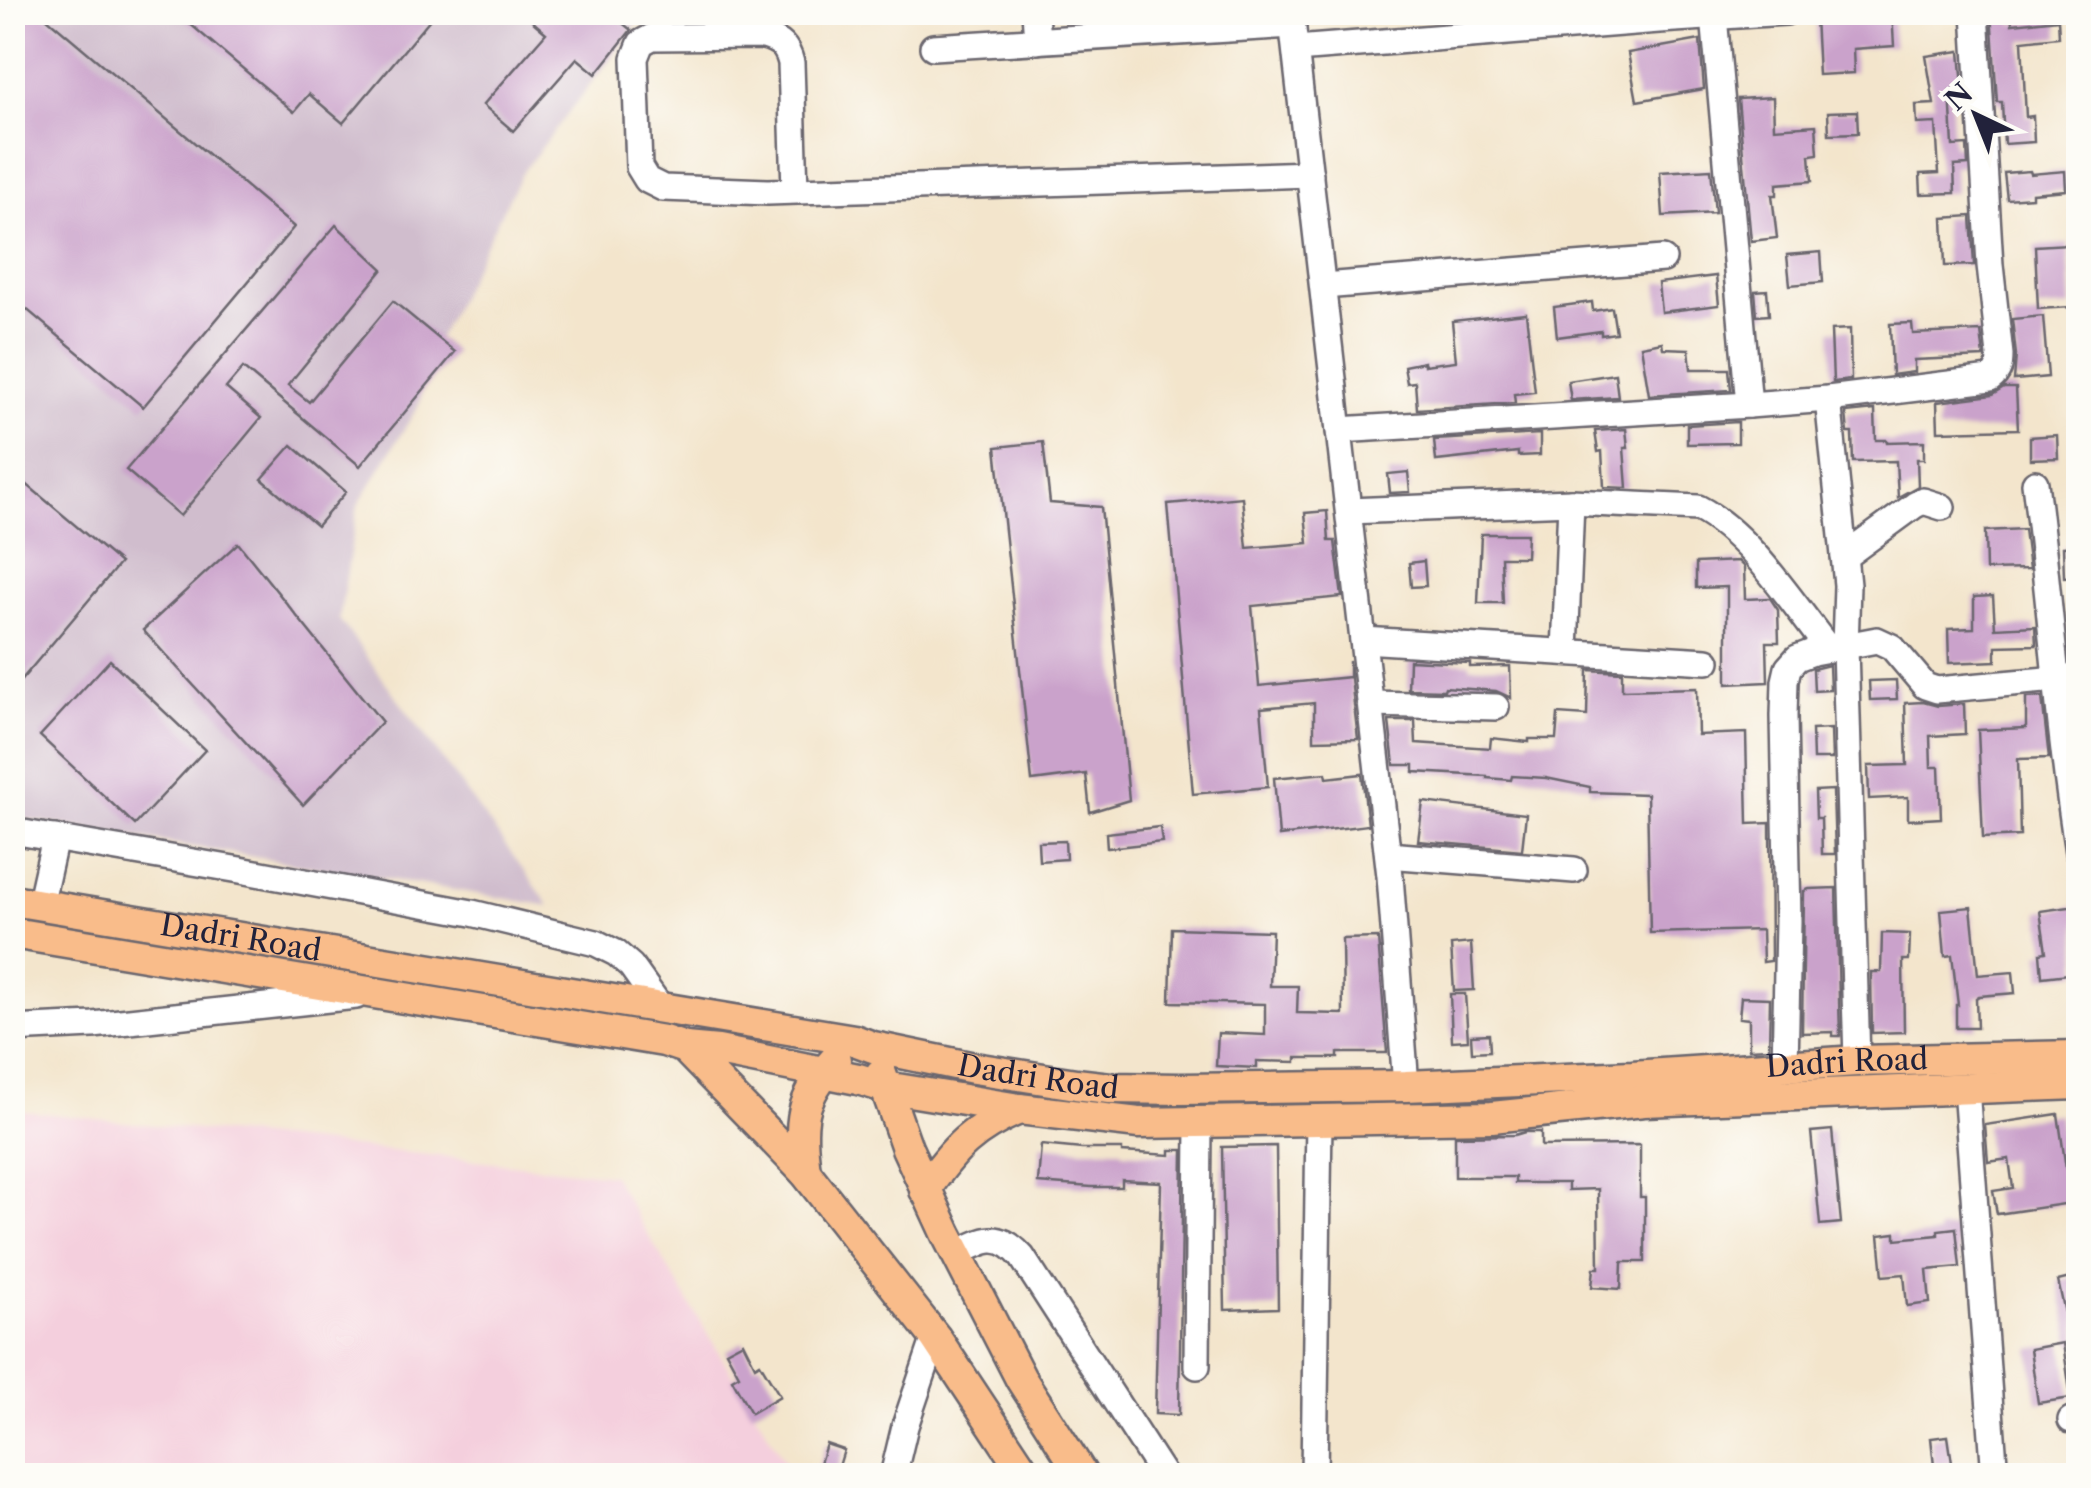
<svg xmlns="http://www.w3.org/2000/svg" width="2091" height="1488" font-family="'Libre Caslon Text',serif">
  <rect width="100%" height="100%" fill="#fdfcf7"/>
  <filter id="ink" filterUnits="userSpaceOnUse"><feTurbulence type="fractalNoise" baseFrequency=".01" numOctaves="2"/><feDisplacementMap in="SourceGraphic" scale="20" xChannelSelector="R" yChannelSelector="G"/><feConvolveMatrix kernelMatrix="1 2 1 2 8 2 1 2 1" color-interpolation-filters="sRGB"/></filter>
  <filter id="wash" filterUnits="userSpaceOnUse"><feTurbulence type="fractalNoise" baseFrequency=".0048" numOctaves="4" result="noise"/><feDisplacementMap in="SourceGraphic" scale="40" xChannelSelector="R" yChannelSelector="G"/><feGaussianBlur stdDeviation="2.25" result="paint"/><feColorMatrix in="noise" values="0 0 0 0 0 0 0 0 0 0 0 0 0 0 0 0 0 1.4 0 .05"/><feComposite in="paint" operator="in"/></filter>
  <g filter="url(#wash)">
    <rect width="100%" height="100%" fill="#f3e5cc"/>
    <polygon fill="#f4cfdd" points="22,1111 612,1175 793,1475 13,1476 12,1164"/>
    <polygon fill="#d0bdcd" points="12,13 646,13 521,174 427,360 420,403 358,505 339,619 550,906 13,817"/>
    <g id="blocks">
      <g fill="#caa2cb">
        <polygon points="12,12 40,12 294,227 143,407 12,297"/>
        <polygon points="176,12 436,12 343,123 309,94 294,112"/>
        <polygon points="539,12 609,12 631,30 596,74 577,58 513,131 483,105 546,33 532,21"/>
        <polygon points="1870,12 1892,12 1894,46 1853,49 1854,73 1818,75 1815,17 1870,15"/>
        <polygon points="1991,12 2011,12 2012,24 2058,19 2059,37 2022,41 2026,117 2033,116 2034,142 2004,144 2002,102 1997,102"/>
        <polygon points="1700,40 1704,89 1637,101 1628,53"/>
        <polygon points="1960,51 1963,88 1950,90 1953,146 1967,145 1968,165 1954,166 1955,193 1921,194 1920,174 1939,173 1936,123 1917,124 1916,105 1934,104 1926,56"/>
        <polygon points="1773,97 1774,128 1816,125 1818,154 1810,155 1812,181 1777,184 1777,195 1772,195 1777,238 1751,241 1738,99"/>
        <polygon points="1857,111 1858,133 1829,134 1828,112"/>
        <polygon points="1711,169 1715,213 1663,216 1660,172"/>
        <polygon points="2030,171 2031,174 2065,171 2066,190 2032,193 2032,197 2007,199 2004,173"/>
        <polygon points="1971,216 1974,265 1945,266 1943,218"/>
        <polygon points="336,225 383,269 288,385 309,402 393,301 455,352 360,466 243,368 226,388 261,418 180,516 126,470"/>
        <polygon points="2068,244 2071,307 2038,309 2035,246"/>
        <polygon points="1821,252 1823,282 1790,285 1787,255"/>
        <polygon points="1716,276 1719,305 1661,312 1658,283"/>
        <polygon points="1767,290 1769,315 1757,316 1755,291"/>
        <polygon points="1592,302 1593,311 1612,308 1616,333 1601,335 1601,331 1557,337 1554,307"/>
        <polygon points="1526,313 1535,392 1514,394 1515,403 1417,409 1415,382 1407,383 1404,366 1424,362 1424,365 1456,361 1452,321"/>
        <polygon points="2043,316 2048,377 2014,380 2016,355 2012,319"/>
        <polygon points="1912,323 1913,334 1981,331 1984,357 1914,360 1914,372 1892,375 1890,324"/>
        <polygon points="1850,329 1851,380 1833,382 1831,330"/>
        <polygon points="1662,342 1663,348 1689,349 1691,369 1729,369 1731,390 1649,395 1641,346"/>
        <polygon points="1615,374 1618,397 1571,400 1568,381"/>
        <polygon points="2004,388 2016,388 2018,429 1938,431 1937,402 1992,395"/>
        <polygon points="1875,410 1876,440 1887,440 1887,442 1924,441 1924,459 1917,459 1918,486 1898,497 1896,461 1853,462 1852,433 1848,433 1846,413"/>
        <polygon points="1738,422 1738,443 1687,444 1687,425"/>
        <polygon points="1626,429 1628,448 1624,448 1627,488 1604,487 1602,451 1598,452 1595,431"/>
        <polygon points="1540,434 1540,455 1518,456 1518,452 1436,461 1434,440"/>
        <polygon points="2057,435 2058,458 2030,459 2030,437"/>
        <polygon points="1043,442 1050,503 1101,507 1129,800 1090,812 1086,774 1032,781 996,447"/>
        <polygon points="292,445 346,492 317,526 262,479"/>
        <polygon points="12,472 120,563 12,691"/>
        <polygon points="1408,472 1410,492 1390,493 1388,474"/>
        <polygon points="1242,497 1247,548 1308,543 1305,513 1327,511 1329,541 1335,541 1342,597 1252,606 1259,686 1349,677 1349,661 1358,739 1314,740 1314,703 1261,708 1268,787 1193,794 1168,504"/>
        <polygon points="2024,529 2029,569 1986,570 1985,531"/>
        <polygon points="1481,534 1527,534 1526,557 1501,557 1503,603 1478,603"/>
        <polygon points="238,543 382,722 303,805 143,630"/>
        <polygon points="2078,546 2078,576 2064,577 2063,547"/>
        <polygon points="1424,561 1426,586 1411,587 1409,563"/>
        <polygon points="1738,561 1744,567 1745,599 1770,598 1778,610 1779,642 1767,642 1768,682 1727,684 1727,587 1696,588 1696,563"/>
        <polygon points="1993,596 1995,628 2035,626 2036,645 1996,646 1996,661 1949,663 1948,629 1974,628 1974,597"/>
        <polygon points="110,660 205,750 135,825 40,736"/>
        <polygon points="1409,660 1470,663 1470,667 1510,666 1511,698 1496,691 1445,687 1444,690 1408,689"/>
        <polygon points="1829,665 1830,690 1814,691 1813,669"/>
        <polygon points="1588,670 1622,672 1622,690 1697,688 1698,735 1746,733 1748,824 1770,823 1771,961 1763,962 1762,930 1650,933 1647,794 1590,792 1590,787 1546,778 1512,776 1511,780 1487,778 1487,776 1414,772 1414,765 1394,765 1389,721 1415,721 1416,743 1490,748 1491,738 1529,742 1529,739 1556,739 1558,714 1587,716"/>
        <polygon points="1896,680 1897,699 1870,700 1869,681"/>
        <polygon points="2042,697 2049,758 2018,759 2020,836 1983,838 1978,730 2026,728 2026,698"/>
        <polygon points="1923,702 1938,706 1964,704 1965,734 1930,736 1931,767 1939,767 1941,818 1908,820 1908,797 1869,799 1868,766 1907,765 1905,703"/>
        <polygon points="1831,729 1832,759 1813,759 1812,730"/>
        <polygon points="1326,773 1327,778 1362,774 1368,825 1279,836 1274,778"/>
        <polygon points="1833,790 1835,854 1822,854 1821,818 1816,818 1815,791"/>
        <polygon points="1423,802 1526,814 1522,850 1418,841"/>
        <polygon points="1160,827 1162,842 1107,848 1106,833"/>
        <polygon points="1065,841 1066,859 1039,861 1038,842"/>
        <polygon points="1836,888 1840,1036 1833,1036 1833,1032 1802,1033 1804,891 1809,889"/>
        <polygon points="2077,906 2078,973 2042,977 2040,953 2046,952 2040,911"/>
        <polygon points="1971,907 1978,975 2013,972 2015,993 1979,996 1976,998 1977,1028 1956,1028 1956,1005 1958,1005 1952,955 1945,956 1941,910"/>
        <polygon points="1172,928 1272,931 1270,986 1298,986 1297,1013 1343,1014 1342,939 1378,938 1387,1053 1338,1053 1338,1058 1296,1058 1296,1062 1257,1061 1257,1068 1216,1066 1218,1033 1265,1035 1265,1004 1170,1002"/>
        <polygon points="1882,933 1910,934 1909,960 1903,960 1904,1032 1872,1033 1871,972 1881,972"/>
        <polygon points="1471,943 1474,990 1454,991 1451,945"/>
        <polygon points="1450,994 1465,994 1468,1040 1452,1041"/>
        <polygon points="1741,997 1770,998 1769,1048 1749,1049 1749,1019 1739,1018"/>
        <polygon points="1489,1034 1490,1051 1472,1052 1471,1035"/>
        <polygon points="2058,1114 2071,1203 1997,1214 1993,1191 2013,1188 2009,1159 1988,1162 1985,1125"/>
        <polygon points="1832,1130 1841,1223 1820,1225 1811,1132"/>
        <polygon points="1525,1132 1541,1132 1541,1146 1640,1145 1640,1197 1645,1197 1645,1262 1622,1262 1621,1289 1592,1287 1594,1268 1599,1268 1598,1189 1568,1190 1568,1183 1515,1183 1515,1177 1455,1177 1455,1136 1515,1135"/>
        <polygon points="1041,1145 1082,1149 1122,1149 1122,1152 1170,1155 1170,1150 1183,1150 1179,1415 1155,1414 1161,1182 1122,1180 1122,1187 1092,1187 1038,1183"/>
        <polygon points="1276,1146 1278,1308 1225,1310 1222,1147"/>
        <polygon points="1956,1228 1960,1267 1927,1270 1930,1303 1907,1306 1904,1274 1883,1276 1879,1235 1896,1233 1896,1239 1938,1235 1938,1230"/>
        <polygon points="2078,1276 2078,1345 2072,1345 2058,1281"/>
        <polygon points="743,1342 755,1366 760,1363 780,1396 751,1413 732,1379 739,1375 726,1351"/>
        <polygon points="2063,1343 2071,1398 2038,1403 2030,1349"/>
        <polygon points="1948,1436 1952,1463 1934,1466 1931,1438"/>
        <polygon points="826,1444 844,1450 836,1476 816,1476"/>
      </g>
    </g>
  </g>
  <g filter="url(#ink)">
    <use href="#blocks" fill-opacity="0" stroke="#6b666e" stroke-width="2.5"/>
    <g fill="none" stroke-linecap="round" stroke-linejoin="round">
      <defs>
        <g id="minor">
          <polyline points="1035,12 1037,41"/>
          <polyline points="1291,12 1390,876 1406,1086"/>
          <polyline points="1714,16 1749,405"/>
          <polyline points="933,47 1293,25"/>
          <polyline points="1296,49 1659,20 1786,12"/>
          <path d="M795,190L791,63C787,47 781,41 764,36L652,37L641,43L635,58L639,167L647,180L663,188L768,192L1310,174"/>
          <polyline points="1323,286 1663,259"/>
          <polyline points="1828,399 1847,585 1845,647 1857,1061"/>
          <path d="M1339,430L1749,405L1828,399L1990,379C1999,373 2000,365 2000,355L1990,265L1975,12"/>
          <path d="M2035,483C2051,606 2058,729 2078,852"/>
          <path d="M1349,511L1571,502L1698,508C1749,534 1793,604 1828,648"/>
          <polyline points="1844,557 1915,505 1923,501 1942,507"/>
          <polyline points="1363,640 1707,661"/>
          <polyline points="1565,652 1571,502"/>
          <polyline points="1371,704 1496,707"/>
          <polyline points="12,831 240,870 472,913 596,943 616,953 631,966 661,1008"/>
          <polyline points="1388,855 1574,870"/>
          <polyline points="40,905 55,838"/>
          <polyline points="12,1029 93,1025 356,996"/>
          <polyline points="1785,1067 1788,921 1784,716 1785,681 1788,668 1797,658 1813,652 1877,640 1892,647 1925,686 1937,690 2078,677"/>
          <polyline points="1966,1088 1995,1476"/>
          <path d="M957,1254C985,1239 999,1231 1022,1257L1164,1476"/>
          <polyline points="1197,1366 1199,1123"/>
          <polyline points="2071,1420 2078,1417"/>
          <polyline points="893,1476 905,1426 935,1337"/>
          <polyline points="1314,1476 1319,1119"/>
        </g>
        <g id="major">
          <path id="s1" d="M12,900L854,1040L873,1047L974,1068L1076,1084L1110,1088L1181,1089L1406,1086L1632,1076L1857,1061L2078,1056"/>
          <polyline points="12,933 664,1041 685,1048 805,1172 935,1337 1027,1476"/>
          <polyline points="685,1048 718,1051 858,1079 885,1087 1019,1109 1139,1123 1492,1117 1644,1101 2078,1084"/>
          <polyline points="881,1074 907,1148 946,1233 1021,1379 1083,1476"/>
          <path d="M805,1172C799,1122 799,1099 835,1060"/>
          <path d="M925,1190C954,1148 972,1129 1019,1109"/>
        </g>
      </defs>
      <use href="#minor" stroke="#6b666e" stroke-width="30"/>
      <use href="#major" stroke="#6b666e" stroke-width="35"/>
      <use href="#minor" stroke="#fff" stroke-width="25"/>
      <use href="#major" stroke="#f9bc8a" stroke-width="30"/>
    </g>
  </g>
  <g text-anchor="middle" stroke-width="8" stroke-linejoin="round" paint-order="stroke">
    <g font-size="30" fill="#22223b" stroke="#fdfcf7">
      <text dy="10" stroke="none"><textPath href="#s1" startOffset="232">Dadri Road</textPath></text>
      <text dy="10" stroke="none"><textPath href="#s1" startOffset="1852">Dadri Road</textPath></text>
      <text dy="10" stroke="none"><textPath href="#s1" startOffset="1042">Dadri Road</textPath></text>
    </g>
  </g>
  <rect width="2091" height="1488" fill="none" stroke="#fdfcf7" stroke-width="50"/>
  <g transform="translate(1976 115) rotate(317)" stroke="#fdfcf7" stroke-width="8" paint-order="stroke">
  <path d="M0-8L18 38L0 25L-18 38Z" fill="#22223b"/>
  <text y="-15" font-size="28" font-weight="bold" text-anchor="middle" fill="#22223b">N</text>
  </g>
</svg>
